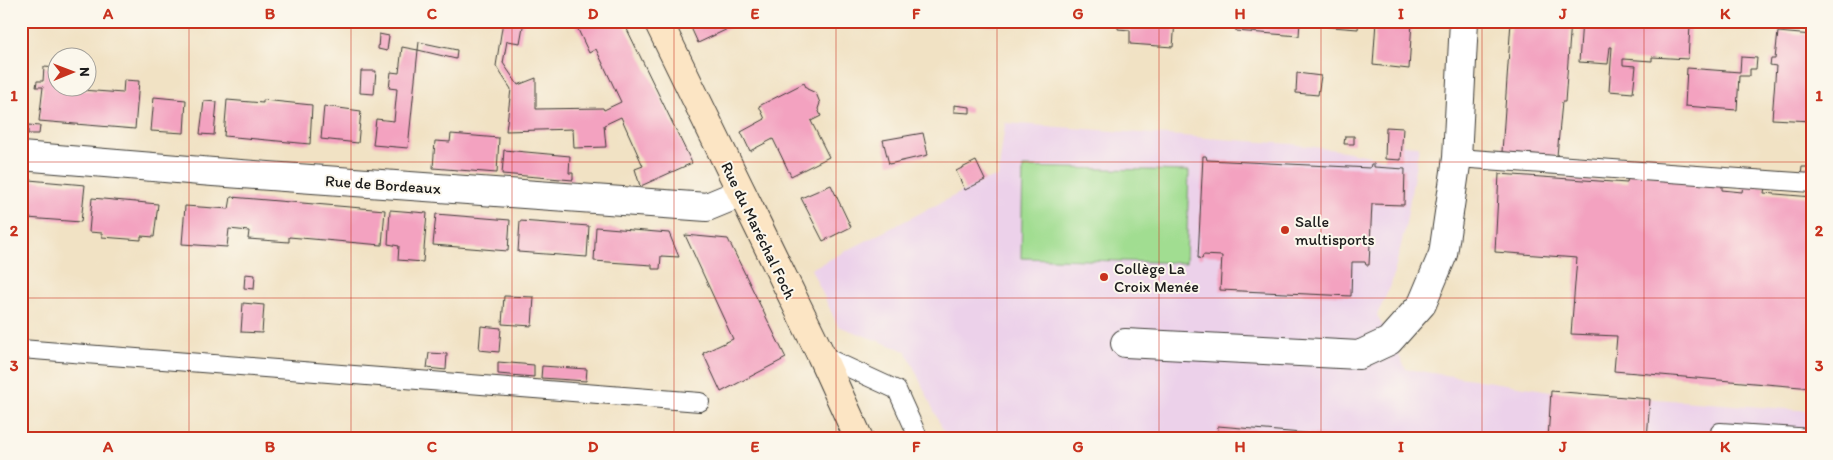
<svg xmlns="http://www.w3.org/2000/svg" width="1833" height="460" font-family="Itim,sans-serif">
  <rect width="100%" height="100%" fill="#fbf7ec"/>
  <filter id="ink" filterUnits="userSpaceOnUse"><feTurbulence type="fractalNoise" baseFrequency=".02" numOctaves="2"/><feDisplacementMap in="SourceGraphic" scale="10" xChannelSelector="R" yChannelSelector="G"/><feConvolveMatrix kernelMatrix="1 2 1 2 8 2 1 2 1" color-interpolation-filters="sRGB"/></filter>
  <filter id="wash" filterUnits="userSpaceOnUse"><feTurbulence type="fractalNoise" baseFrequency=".0096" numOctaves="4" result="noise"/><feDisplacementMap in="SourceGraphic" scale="20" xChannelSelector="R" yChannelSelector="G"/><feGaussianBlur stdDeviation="1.12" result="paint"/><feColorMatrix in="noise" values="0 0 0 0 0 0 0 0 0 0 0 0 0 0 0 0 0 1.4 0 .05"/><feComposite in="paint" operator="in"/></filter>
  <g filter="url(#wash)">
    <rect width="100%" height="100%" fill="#f1e2c4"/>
    <polygon fill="#ecd1ea" points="1005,123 1291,144 1344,151 1385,159 1401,160 1402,145 1419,146 1405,229 1391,285 1377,315 1406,369 1551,391 1812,411 1812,439 947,439 906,351 838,326 811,269 985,180 998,177"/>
    <polygon fill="#a1dd91" stroke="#5e7c56" points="1023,167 1189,171 1186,263 1021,258"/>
    <g id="blocks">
      <g fill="#f3a2c0">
        <polygon points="503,21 524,21 520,43 507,41 503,63 518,85 536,78 536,109 603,108 604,110 621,102 596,49 589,53 574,21 623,21 692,163 643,185 640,186 635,169 643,166 621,117 604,125 606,147 574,148 573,129 506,131 511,89 496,66"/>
        <polygon points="688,21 732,21 734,26 698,43"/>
        <polygon points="953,21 998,21 997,26 952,23"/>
        <polygon points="1118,21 1175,21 1173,47 1130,44 1130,30 1118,29"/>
        <polygon points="1236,21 1300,21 1299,36 1236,31"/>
        <polygon points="1307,21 1359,21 1358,29 1307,25"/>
        <polygon points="1376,21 1412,21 1409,69 1373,65"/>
        <polygon points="1511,21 1571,21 1565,102 1562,102 1557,156 1502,152"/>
        <polygon points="1582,21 1634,21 1690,26 1688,59 1652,57 1652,61 1623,59 1623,65 1636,66 1633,93 1609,91 1612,47 1610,47 1608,64 1579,62"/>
        <polygon points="1778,32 1812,35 1812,121 1772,119 1776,66 1770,65 1771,59 1775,59"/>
        <polygon points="379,34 389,36 387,51 378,49"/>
        <polygon points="419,42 457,50 456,59 418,50"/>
        <polygon points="402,47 418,50 408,148 373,145 376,119 394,121 397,89 389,88 391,72 399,73"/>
        <polygon points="1741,57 1757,58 1756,69 1750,69 1750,76 1739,76 1737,110 1685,106 1687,68 1740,72"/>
        <polygon points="44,67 58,68 58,88 81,88 81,90 123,93 124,80 139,81 135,129 39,121 43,87 36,87 37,81 43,81"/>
        <polygon points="361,71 376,71 374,94 360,93"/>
        <polygon points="1297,73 1321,76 1318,95 1296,93"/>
        <polygon points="804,83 807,89 816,93 820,103 818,109 821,116 811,121 829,157 791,176 773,139 750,151 741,132 765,119 759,106"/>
        <polygon points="154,97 186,100 184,133 151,131"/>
        <polygon points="227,100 263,103 263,100 312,105 310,144 224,136"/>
        <polygon points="204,101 217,102 214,135 200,134"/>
        <polygon points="954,105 970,107 970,113 954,112"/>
        <polygon points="324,106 361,111 358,143 321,139"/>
        <polygon points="28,125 40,126 39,134 28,134"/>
        <polygon points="1386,127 1403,128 1401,160 1385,159"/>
        <polygon points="923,133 928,155 889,164 883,140"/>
        <polygon points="451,134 499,138 497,173 433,168 435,141 450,142"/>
        <polygon points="1345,136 1354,136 1354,144 1344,144"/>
        <polygon points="504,150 570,156 569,173 573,173 573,180 502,174"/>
        <polygon points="1203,156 1206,156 1207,160 1370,168 1371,164 1374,164 1374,167 1405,169 1404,205 1372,204 1369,265 1366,265 1365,262 1352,262 1351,296 1220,290 1222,256 1203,255 1202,259 1198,258"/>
        <polygon points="976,161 985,180 965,190 956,171"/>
        <polygon points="1802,167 1812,167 1812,175 1801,175"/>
        <polygon points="1628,173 1722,179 1722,190 1742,192 1743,185 1765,187 1764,193 1812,197 1812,388 1614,371 1617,336 1571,334 1577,258 1495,252 1499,174 1627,183"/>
        <polygon points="29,180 85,185 81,222 27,218"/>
        <polygon points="831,185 851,227 823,241 801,198"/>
        <polygon points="231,197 385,210 382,245 289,237 289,242 248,239 249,231 229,229 227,247 182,244 185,206 229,209"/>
        <polygon points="92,198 158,204 154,237 141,236 141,240 102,237 102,233 89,232"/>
        <polygon points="390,210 427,213 423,262 398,260 399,246 388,244"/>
        <polygon points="436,214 510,220 508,251 433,245"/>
        <polygon points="520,221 589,226 587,257 518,252"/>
        <polygon points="596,227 669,233 679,257 661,256 660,269 652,269 652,265 594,261"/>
        <polygon points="685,235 728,239 786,358 721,392 703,353 733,339"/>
        <polygon points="245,274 255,275 254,289 244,288"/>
        <polygon points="504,296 534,297 532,326 502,324"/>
        <polygon points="243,303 264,305 262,333 241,332"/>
        <polygon points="481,326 501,328 499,352 479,350"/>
        <polygon points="429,353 447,354 446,370 427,368"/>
        <polygon points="498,362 534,365 534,377 498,374"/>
        <polygon points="542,366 587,369 586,381 541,378"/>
        <polygon points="1551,391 1650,399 1647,439 1548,439"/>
        <polygon points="1218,426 1349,437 1349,439 1217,439"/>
      </g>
    </g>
  </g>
  <g filter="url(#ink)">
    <use href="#blocks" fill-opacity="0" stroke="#3c3a35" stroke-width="1"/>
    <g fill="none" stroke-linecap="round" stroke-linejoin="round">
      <defs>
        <g id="lane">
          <polyline points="1457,158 1812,183"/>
          <polyline points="21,349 700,402"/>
          <polyline points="821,355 897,390 919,439"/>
          <polyline points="1720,432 1812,438"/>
        </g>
        <g id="street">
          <polyline points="21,156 213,172 707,207 741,193"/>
          <polyline points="1125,343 1359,355 1389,341 1422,304 1443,254 1457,158 1464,21"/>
        </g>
        <polyline id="secondary" points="658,21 821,355 859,439"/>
      </defs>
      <use href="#lane" stroke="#3c3a35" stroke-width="20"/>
      <use href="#street" stroke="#3c3a35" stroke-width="30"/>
      <use href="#secondary" stroke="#3c3a35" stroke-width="30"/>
      <use href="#lane" stroke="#fff" stroke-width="18"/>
      <use href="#street" stroke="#fff" stroke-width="28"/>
      <use href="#secondary" stroke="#fce5c4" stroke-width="28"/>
    </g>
  </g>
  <path fill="none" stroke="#c8321e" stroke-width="1" stroke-opacity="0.55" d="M189,21V439M351,21V439M512,21V439M674,21V439M836,21V439M997,21V439M1159,21V439M1321,21V439M1482,21V439M1644,21V439M21,162H1812M21,298H1812"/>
  <g fill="#c8321e" stroke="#fbf7ec" stroke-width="2">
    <circle cx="1285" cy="230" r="5"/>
    <circle cx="1104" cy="277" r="5"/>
  </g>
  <g text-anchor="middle" stroke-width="4" stroke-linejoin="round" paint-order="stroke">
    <g font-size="16" fill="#1c1c1c" stroke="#fbf7ec">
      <text transform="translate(383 184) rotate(4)" y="6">Rue de Bordeaux</text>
      <text transform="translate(759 230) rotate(64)" y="6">Rue du Maréchal Foch</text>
    </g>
    <g font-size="16" fill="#1c1c1c" stroke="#fbf7ec" text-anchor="start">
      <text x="1295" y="227">Salle<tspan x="1295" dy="18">multisports</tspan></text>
      <text x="1114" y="274">Collège La<tspan x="1114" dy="18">Croix Menée</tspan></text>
    </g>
  </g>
  <rect width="1833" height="460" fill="none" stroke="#fbf7ec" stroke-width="55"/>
  <g transform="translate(72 72) rotate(89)"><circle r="24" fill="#fbf7ec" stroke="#a29f99"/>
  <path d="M0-4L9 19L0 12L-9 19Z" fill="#c8321e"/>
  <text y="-8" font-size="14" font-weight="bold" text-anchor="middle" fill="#1c1c1c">N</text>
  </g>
  <rect x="28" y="28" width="1778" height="404" fill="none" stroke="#c8321e" stroke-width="2"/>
  <g font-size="16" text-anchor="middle" font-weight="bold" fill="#c8321e">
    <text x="108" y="19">A</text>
    <text x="270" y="19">B</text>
    <text x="432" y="19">C</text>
    <text x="593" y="19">D</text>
    <text x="755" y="19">E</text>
    <text x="916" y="19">F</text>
    <text x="1078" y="19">G</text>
    <text x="1240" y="19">H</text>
    <text x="1401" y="19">I</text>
    <text x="1563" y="19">J</text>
    <text x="1725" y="19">K</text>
    <text x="14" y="101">1</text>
    <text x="1819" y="101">1</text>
    <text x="14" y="236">2</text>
    <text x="1819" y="236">2</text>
    <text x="14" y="371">3</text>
    <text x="1819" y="371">3</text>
    <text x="108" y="452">A</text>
    <text x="270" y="452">B</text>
    <text x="432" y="452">C</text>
    <text x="593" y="452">D</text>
    <text x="755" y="452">E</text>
    <text x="916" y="452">F</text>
    <text x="1078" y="452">G</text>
    <text x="1240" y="452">H</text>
    <text x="1401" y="452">I</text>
    <text x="1563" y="452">J</text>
    <text x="1725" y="452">K</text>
  </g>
</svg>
